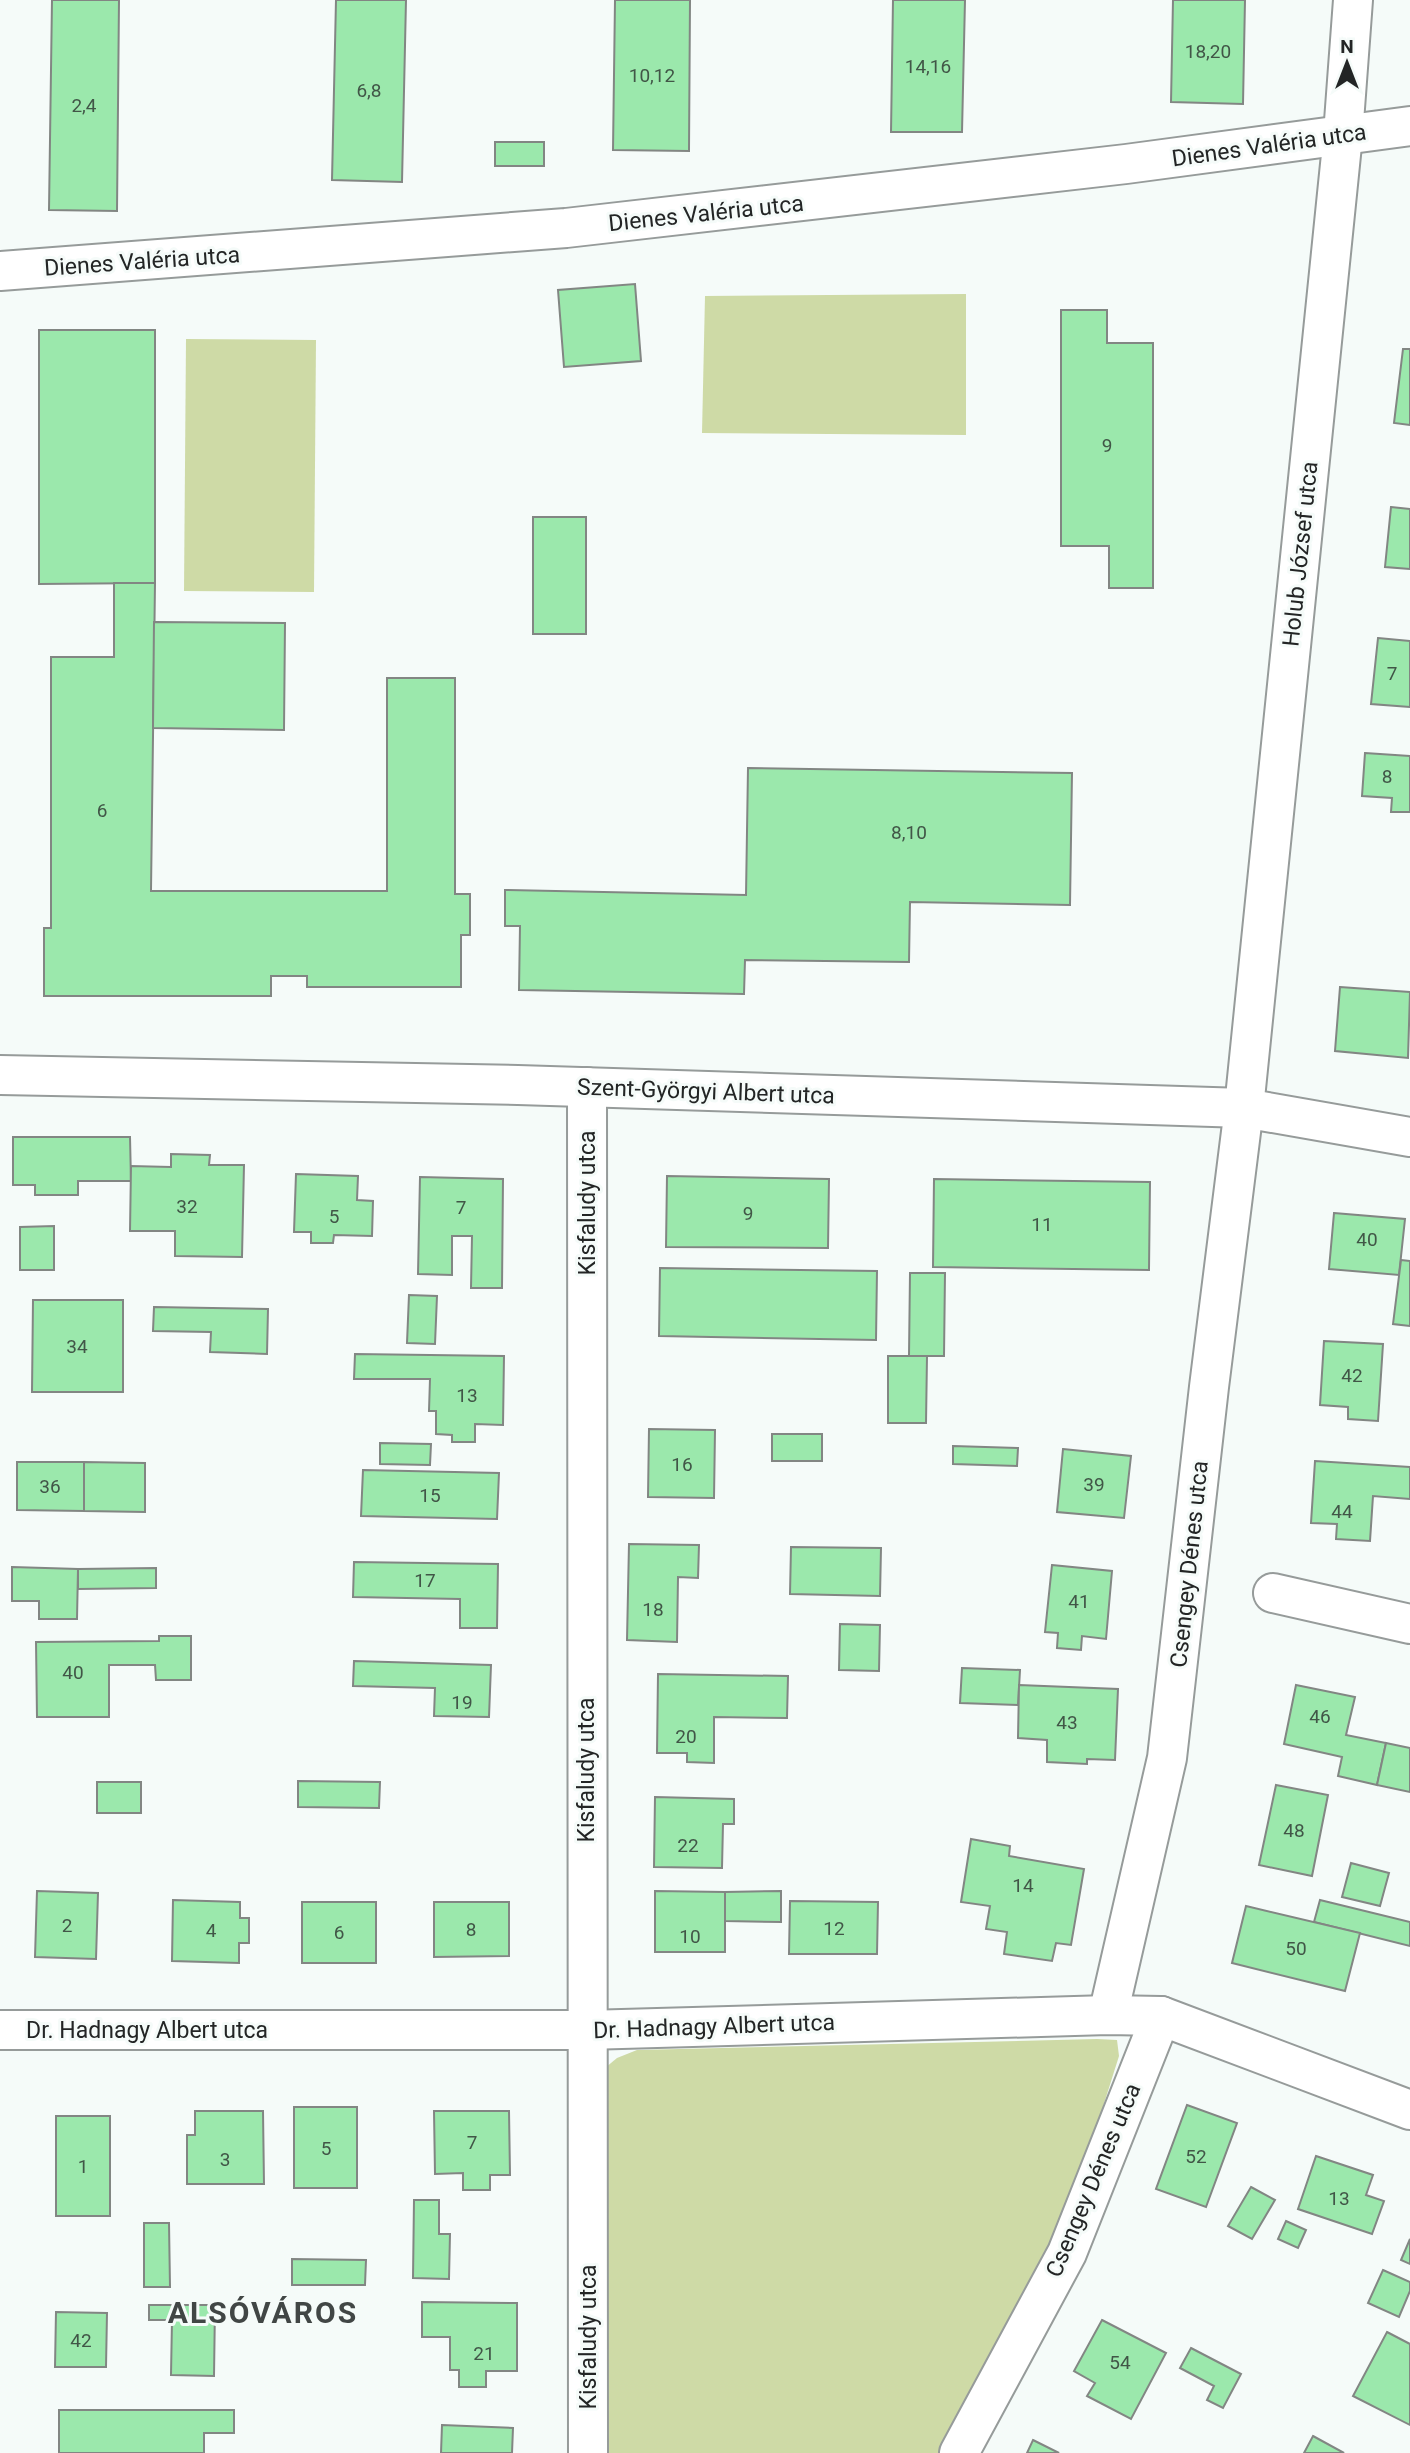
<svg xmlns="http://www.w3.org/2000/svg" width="1410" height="2453" font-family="Roboto,sans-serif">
  <rect width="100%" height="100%" fill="#f5fbf9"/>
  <g fill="#cedaa6">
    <polygon points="966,294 966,435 702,433 705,296"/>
    <polygon points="186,339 316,340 314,592 184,591"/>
    <polygon points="1097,2039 1117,2040 1119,2056 1084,2167 1034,2285 946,2453 607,2453 605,2068 617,2058 637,2050"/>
  </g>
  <g fill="#9be8ac" stroke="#828683" stroke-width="2">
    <polygon points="52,0 119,0 117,211 49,210"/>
    <polygon points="336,0 406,0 402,182 332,180"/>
    <polygon points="615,0 690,0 689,151 613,150"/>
    <polygon points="893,0 965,0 962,132 891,132"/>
    <polygon points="1173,0 1245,0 1243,104 1171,102"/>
    <rect x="495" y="142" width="49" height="24"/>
    <polygon points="635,284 641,361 564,367 558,290"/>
    <polygon points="1061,310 1107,310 1107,343 1153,343 1153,588 1109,588 1109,546 1061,546"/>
    <polygon points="39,330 155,330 155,583 39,584"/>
    <polygon points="1403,349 1410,349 1410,425 1394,423"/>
    <polygon points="1391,507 1410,509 1410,569 1385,567"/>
    <rect x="533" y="517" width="53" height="117"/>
    <polygon points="114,583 155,583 151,891 387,891 387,678 455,678 455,894 470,894 470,935 461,935 461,987 307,987 307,976 271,976 271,996 44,996 44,928 51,928 51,657 114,657"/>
    <polygon points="154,622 285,623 284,730 153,728"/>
    <polygon points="1378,638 1410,641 1410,707 1371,704"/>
    <polygon points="1365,753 1410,756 1410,812 1391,812 1392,798 1362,796"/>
    <polygon points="748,768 1072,773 1070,905 910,902 909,962 745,960 744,994 519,990 520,926 505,926 505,890 746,895"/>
    <polygon points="1340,987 1410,992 1408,1058 1335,1051"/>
    <polygon points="13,1137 130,1137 131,1181 78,1181 78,1195 35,1195 35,1185 13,1185"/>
    <polygon points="171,1154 210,1155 209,1165 244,1165 242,1257 175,1256 175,1231 130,1231 131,1166 171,1167"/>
    <polygon points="296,1174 358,1176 357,1200 373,1201 372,1236 334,1235 333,1243 311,1243 311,1232 294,1232"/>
    <polygon points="667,1176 829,1179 828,1248 666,1247"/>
    <polygon points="420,1177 503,1179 502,1288 471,1288 472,1236 452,1236 452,1275 418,1274"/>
    <polygon points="934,1179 1150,1182 1149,1270 933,1267"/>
    <polygon points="1334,1213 1405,1219 1399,1275 1329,1269"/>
    <polygon points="54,1226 54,1270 20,1270 20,1227"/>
    <polygon points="1401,1260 1410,1261 1410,1326 1393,1324"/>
    <polygon points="660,1268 877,1271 876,1340 659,1336"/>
    <polygon points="910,1273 945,1273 944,1356 909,1356"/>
    <polygon points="409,1295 437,1296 435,1344 407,1343"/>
    <polygon points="33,1300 123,1300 123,1392 32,1392"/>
    <polygon points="154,1307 268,1309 267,1354 210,1352 211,1332 153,1331"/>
    <polygon points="1324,1341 1383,1344 1378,1421 1348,1419 1348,1407 1320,1405"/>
    <polygon points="355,1354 504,1356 503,1425 475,1424 475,1442 452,1442 452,1435 436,1434 436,1411 429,1411 430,1379 354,1379"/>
    <polygon points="888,1356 927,1356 926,1423 888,1423"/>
    <polygon points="649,1429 715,1430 714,1498 648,1497"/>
    <rect x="772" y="1434" width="50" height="27"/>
    <polygon points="380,1443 431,1444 430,1465 380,1464"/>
    <polygon points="953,1446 1018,1448 1017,1466 953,1464"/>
    <polygon points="1063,1449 1131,1456 1124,1518 1057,1512"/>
    <polygon points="1315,1461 1410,1467 1410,1499 1373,1496 1370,1541 1336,1539 1337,1524 1311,1523"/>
    <polygon points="17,1462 84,1462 84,1511 17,1510"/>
    <polygon points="84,1462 145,1463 145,1512 84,1511"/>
    <polygon points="363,1470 499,1473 497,1519 361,1516"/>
    <polygon points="629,1544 699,1545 698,1578 678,1577 677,1642 627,1640"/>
    <polygon points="791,1547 881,1548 880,1596 790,1594"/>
    <polygon points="354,1562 498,1564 497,1628 460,1628 460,1599 353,1597"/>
    <polygon points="1052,1565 1112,1571 1106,1639 1082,1636 1081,1650 1057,1648 1058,1633 1045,1632"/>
    <polygon points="12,1567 78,1569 77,1619 39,1619 39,1601 12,1601"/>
    <polygon points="156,1568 156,1588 78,1589 78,1569"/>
    <polygon points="840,1624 880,1625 879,1671 839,1670"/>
    <polygon points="159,1636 191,1636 191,1680 156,1680 155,1665 109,1665 109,1717 37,1717 36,1642 159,1641"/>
    <polygon points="354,1661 491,1665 489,1717 434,1716 435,1688 353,1686"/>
    <polygon points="962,1668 1020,1670 1018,1705 960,1703"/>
    <polygon points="658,1674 788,1676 787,1718 714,1717 714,1763 687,1762 687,1753 657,1753"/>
    <polygon points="1019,1685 1118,1689 1115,1760 1087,1759 1087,1764 1047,1762 1047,1740 1018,1738"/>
    <polygon points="1296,1685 1355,1697 1346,1735 1386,1743 1377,1785 1338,1776 1342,1757 1284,1744"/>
    <polygon points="1386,1743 1410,1748 1410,1792 1377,1785"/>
    <polygon points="298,1781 380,1782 379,1808 298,1807"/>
    <rect x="97" y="1782" width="44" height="31"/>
    <polygon points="1276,1785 1328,1795 1312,1876 1259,1865"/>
    <polygon points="655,1797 734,1799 734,1824 723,1824 722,1868 654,1867"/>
    <polygon points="971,1839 1010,1846 1009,1856 1084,1869 1071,1945 1056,1943 1052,1961 1004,1954 1007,1932 986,1929 990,1906 961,1902"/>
    <polygon points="1351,1863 1389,1873 1380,1906 1342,1897"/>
    <polygon points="37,1891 98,1893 96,1959 35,1957"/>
    <polygon points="655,1891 725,1892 725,1952 655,1952"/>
    <polygon points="781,1891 781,1922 725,1921 725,1892"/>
    <polygon points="173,1900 240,1902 240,1918 249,1918 249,1943 239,1943 239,1963 172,1961"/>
    <polygon points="1320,1900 1410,1922 1410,1946 1314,1922"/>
    <polygon points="790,1901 878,1902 877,1954 789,1954"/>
    <rect x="302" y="1902" width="74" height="61"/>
    <polygon points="434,1902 509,1902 509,1956 434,1957"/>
    <polygon points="1246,1906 1360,1933 1345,1991 1232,1963"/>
    <polygon points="1187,2105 1237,2123 1206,2207 1156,2189"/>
    <rect x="294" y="2107" width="63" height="81"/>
    <polygon points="195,2111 263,2111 264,2184 187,2184 187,2135 195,2135"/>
    <polygon points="434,2111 509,2111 510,2175 490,2175 490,2190 463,2190 463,2173 435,2174"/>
    <rect x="56" y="2116" width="54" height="100"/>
    <polygon points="1316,2156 1373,2175 1366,2195 1384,2201 1372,2234 1298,2209"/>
    <polygon points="1251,2187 1275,2200 1252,2239 1228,2226"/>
    <polygon points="414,2200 439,2200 439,2234 450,2234 449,2279 413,2278"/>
    <polygon points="1286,2221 1306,2230 1298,2248 1278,2239"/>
    <polygon points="144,2223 169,2223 170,2287 144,2287"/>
    <polygon points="1410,2239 1410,2264 1401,2260"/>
    <polygon points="292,2259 366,2260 365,2285 292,2285"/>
    <polygon points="1383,2270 1410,2282 1410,2291 1399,2317 1368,2303"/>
    <polygon points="422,2302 517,2303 517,2371 486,2371 486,2387 459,2387 459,2370 450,2370 450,2337 422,2337"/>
    <polygon points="149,2305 215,2305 214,2376 171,2375 172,2320 149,2320"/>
    <polygon points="56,2312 107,2313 106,2367 55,2367"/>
    <polygon points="1102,2320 1166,2353 1131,2419 1087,2396 1095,2383 1074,2371"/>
    <polygon points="1387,2332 1410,2344 1410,2425 1353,2396"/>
    <polygon points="1191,2348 1241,2374 1223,2408 1207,2400 1214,2386 1180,2368"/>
    <polygon points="59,2410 234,2410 234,2433 204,2433 204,2453 59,2453"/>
    <polygon points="442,2425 513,2428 512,2453 441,2453"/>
    <polygon points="1313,2436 1344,2453 1304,2453"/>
    <polygon points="1033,2440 1059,2453 1027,2453"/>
  </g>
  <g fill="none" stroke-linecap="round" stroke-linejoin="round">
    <defs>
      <g id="minor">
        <polyline points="0,271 566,228 1126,164 1410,126"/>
        <polyline points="0,1075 518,1085 1244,1108 1410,1137"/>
        <polyline points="587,1087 588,2453"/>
        <polyline points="1273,1593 1410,1624"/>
        <polyline points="1108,2015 1167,1758 1209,1387 1244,1108 1343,135 1353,0"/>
        <polyline points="0,2030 586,2030 1108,2015 1161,2016 1410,2110"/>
        <polyline points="959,2453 1067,2253 1161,2016"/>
      </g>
    </defs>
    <use href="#minor" stroke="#969b9a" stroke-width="42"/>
    <use href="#minor" stroke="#fff" stroke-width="38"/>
  </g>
  <g text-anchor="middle" stroke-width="6" stroke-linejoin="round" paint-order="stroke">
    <g font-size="19" fill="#415647">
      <text x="1208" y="58">18,20</text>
      <text x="928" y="73">14,16</text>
      <text x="652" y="82">10,12</text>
      <text x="369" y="97">6,8</text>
      <text x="84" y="112">2,4</text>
      <text x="1107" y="452">9</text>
      <text x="1392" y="680">7</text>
      <text x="1387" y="783">8</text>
      <text x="102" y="817">6</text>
      <text x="909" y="839">8,10</text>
      <text x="187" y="1213">32</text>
      <text x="461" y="1214">7</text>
      <text x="748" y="1220">9</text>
      <text x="334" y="1223">5</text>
      <text x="1042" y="1231">11</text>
      <text x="1367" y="1246">40</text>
      <text x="77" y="1353">34</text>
      <text x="1352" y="1382">42</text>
      <text x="467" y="1402">13</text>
      <text x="682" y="1471">16</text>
      <text x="1094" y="1491">39</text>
      <text x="50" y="1493">36</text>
      <text x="430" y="1502">15</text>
      <text x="1342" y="1518">44</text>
      <text x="425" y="1587">17</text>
      <text x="1079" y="1608">41</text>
      <text x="653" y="1616">18</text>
      <text x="73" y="1679">40</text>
      <text x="462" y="1709">19</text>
      <text x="1320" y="1723">46</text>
      <text x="1067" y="1729">43</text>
      <text x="686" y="1743">20</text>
      <text x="1294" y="1837">48</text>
      <text x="688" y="1852">22</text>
      <text x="1023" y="1892">14</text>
      <text x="67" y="1932">2</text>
      <text x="834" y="1935">12</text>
      <text x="471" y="1936">8</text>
      <text x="211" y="1937">4</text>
      <text x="339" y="1939">6</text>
      <text x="690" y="1943">10</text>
      <text x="1296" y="1955">50</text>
      <text x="472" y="2149">7</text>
      <text x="326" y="2155">5</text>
      <text x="1196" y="2163">52</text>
      <text x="225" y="2166">3</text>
      <text x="83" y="2173">1</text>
      <text x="1339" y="2205">13</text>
      <text x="81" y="2347">42</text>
      <text x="484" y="2360">21</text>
      <text x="1120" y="2369">54</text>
    </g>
    <g font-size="23" fill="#232525" stroke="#f5fbf9">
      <text transform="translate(1269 145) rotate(-8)" y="8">Dienes Valéria utca</text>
      <text transform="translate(706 213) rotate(-6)" y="8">Dienes Valéria utca</text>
      <text transform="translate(142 261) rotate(-4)" y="8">Dienes Valéria utca</text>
      <text transform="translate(1300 554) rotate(-84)" y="8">Holub József utca</text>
      <text transform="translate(706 1091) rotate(2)" y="8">Szent-Györgyi Albert utca</text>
      <text transform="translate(587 1203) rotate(-90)" y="8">Kisfaludy utca</text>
      <text transform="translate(1189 1564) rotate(-84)" y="8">Csengey Dénes utca</text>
      <text transform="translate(586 1770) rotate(-90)" y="8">Kisfaludy utca</text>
      <text transform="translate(714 2026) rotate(-2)" y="8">Dr. Hadnagy Albert utca</text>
      <text x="147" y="2038">Dr. Hadnagy Albert utca</text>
      <text transform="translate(1093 2180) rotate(-67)" y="8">Csengey Dénes utca</text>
      <text transform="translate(588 2337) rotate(-90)" y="8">Kisfaludy utca</text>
    </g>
    <g font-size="30" font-weight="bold" letter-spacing="2" fill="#414645" stroke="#f5fbf9">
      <text x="263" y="2323">ALSÓVÁROS</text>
    </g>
  </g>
  <g transform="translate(1347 63)" stroke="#f5fbf9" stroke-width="5" paint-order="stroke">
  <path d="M0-5L12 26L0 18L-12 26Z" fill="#232525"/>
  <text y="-10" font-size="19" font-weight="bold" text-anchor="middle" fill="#232525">N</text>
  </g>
</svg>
